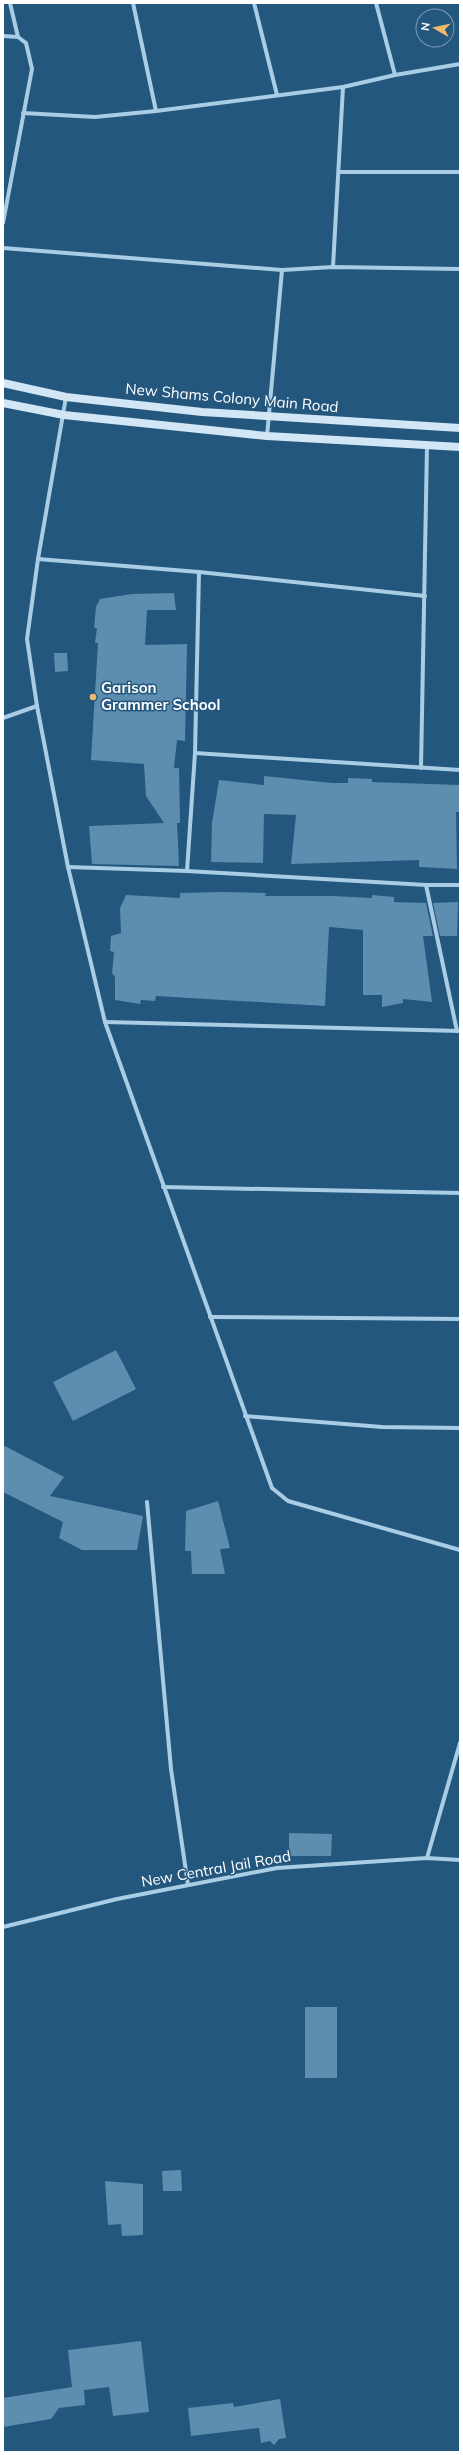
<svg xmlns="http://www.w3.org/2000/svg" width="463" height="2455" font-family="Mulish,sans-serif">
  <rect width="100%" height="100%" fill="#24577e"/>
  <g fill="#5d8daf">
    <polygon points="174,593 176,610 147,610 145,645 187,644 185,741 177,740 174,768 179,768 180,823 177,823 179,866 92,864 89,826 164,823 146,796 144,764 91,760 98,643 95,643 97,628 94,628 96,607 100,599 132,594"/>
    <polygon points="54,653 67,653 68,671 55,672"/>
    <polygon points="264,776 332,783 348,783 348,778 372,779 372,782 459,785 460,812 456,812 457,869 419,867 419,860 291,864 296,815 264,814 263,863 211,862 212,823 219,780 264,785"/>
    <polygon points="224,892 266,893 265,896 333,896 372,898 372,895 394,897 394,902 426,903 433,936 423,936 432,1002 403,999 403,1003 382,1007 382,995 363,995 363,930 329,927 325,1006 156,996 155,1001 141,1000 140,1004 115,1000 115,977 112,973 114,952 110,951 111,936 121,933 120,908 126,895 180,898 180,893"/>
    <polygon points="458,902 457,936 440,936 433,903"/>
    <polygon points="116,1350 136,1389 73,1421 53,1382"/>
    <polygon points="3,1445 64,1477 50,1496 143,1516 137,1550 82,1550 59,1538 63,1522 3,1492"/>
    <polygon points="218,1501 230,1548 220,1549 225,1574 192,1574 191,1551 185,1551 186,1511"/>
    <polygon points="289,1833 332,1834 331,1856 289,1856"/>
    <rect x="305" y="2007" width="32" height="71"/>
    <polygon points="181,2170 182,2191 163,2191 162,2171"/>
    <polygon points="105,2181 143,2184 143,2235 122,2236 121,2224 108,2225"/>
    <polygon points="141,2341 149,2412 113,2416 109,2387 84,2390 85,2405 59,2408 51,2419 3,2427 3,2398 72,2387 68,2350"/>
    <polygon points="280,2399 286,2438 279,2439 274,2445 270,2441 261,2443 259,2428 191,2436 188,2408 233,2403 234,2407"/>
  </g>
  <g fill="none" stroke-linecap="round" stroke-linejoin="round">
    <g stroke="#aacde6" stroke-width="4">
      <polyline points="10,3 18,37"/>
      <polyline points="133,3 156,111"/>
      <polyline points="254,3 277,95"/>
      <polyline points="376,3 395,75"/>
      <polyline points="3,36 18,37 26,43 32,69 3,223"/>
      <polyline points="23,113 95,117 156,111 343,87 395,75 460,64"/>
      <polyline points="339,172 460,172"/>
      <polyline points="3,248 282,270 333,267 460,269"/>
      <polyline points="333,267 343,87"/>
      <polyline points="66,397 38,559 27,639 37,706 68,867 105,1022 272,1488 288,1501 460,1550"/>
      <polyline points="267,436 282,270"/>
      <polyline points="38,559 199,572 425,596"/>
      <polyline points="3,718 37,706"/>
      <polyline points="195,753 460,770"/>
      <polyline points="421,768 427,446"/>
      <polyline points="68,867 187,871 426,885 460,885"/>
      <polyline points="187,871 195,753 199,572"/>
      <polyline points="426,885 457,1031"/>
      <polyline points="105,1022 460,1031"/>
      <polyline points="163,1187 460,1193"/>
      <polyline points="210,1317 460,1319"/>
      <polyline points="245,1416 382,1427 460,1428"/>
      <polyline points="147,1502 171,1769 188,1885"/>
      <polyline points="427,1858 460,1743"/>
      <polyline points="3,1927 117,1899 277,1868 427,1858 460,1860"/>
    </g>
    <g stroke="#d3e6f5" stroke-width="8">
      <polyline points="3,383 66,397 202,412 460,428"/>
      <polyline points="3,403 64,415 267,436 460,447"/>
    </g>
  </g>
  <circle fill="#f0b96e" stroke="#24577e" stroke-width="1.5" cx="93" cy="697" r="4"/>
  <g text-anchor="middle" stroke-width="3" stroke-linejoin="round" paint-order="stroke">
    <g font-size="15" fill="#fff" stroke="#24577e">
      <text transform="translate(232 398) rotate(5)" y="5">New Shams Colony Main Road</text>
      <text transform="translate(216 1869) rotate(-10)" y="5">New Central Jail Road</text>
    </g>
    <g font-size="15" font-weight="bold" fill="#fff" stroke="#24577e" text-anchor="start">
      <text x="101" y="693">Garison<tspan x="101" dy="17">Grammer School</tspan></text>
    </g>
  </g>
  <rect width="463" height="2455" fill="none" stroke="#ffffff" stroke-width="8"/>
  <g transform="translate(435 28) rotate(279)"><circle r="19" fill="#24577e" stroke="#7c9ab2"/>
  <path d="M0-3L7 15L0 10L-7 15Z" fill="#f0b96e"/>
  <text y="-6" font-size="11" font-weight="bold" text-anchor="middle" fill="#ffffff">N</text>
  </g>
</svg>
